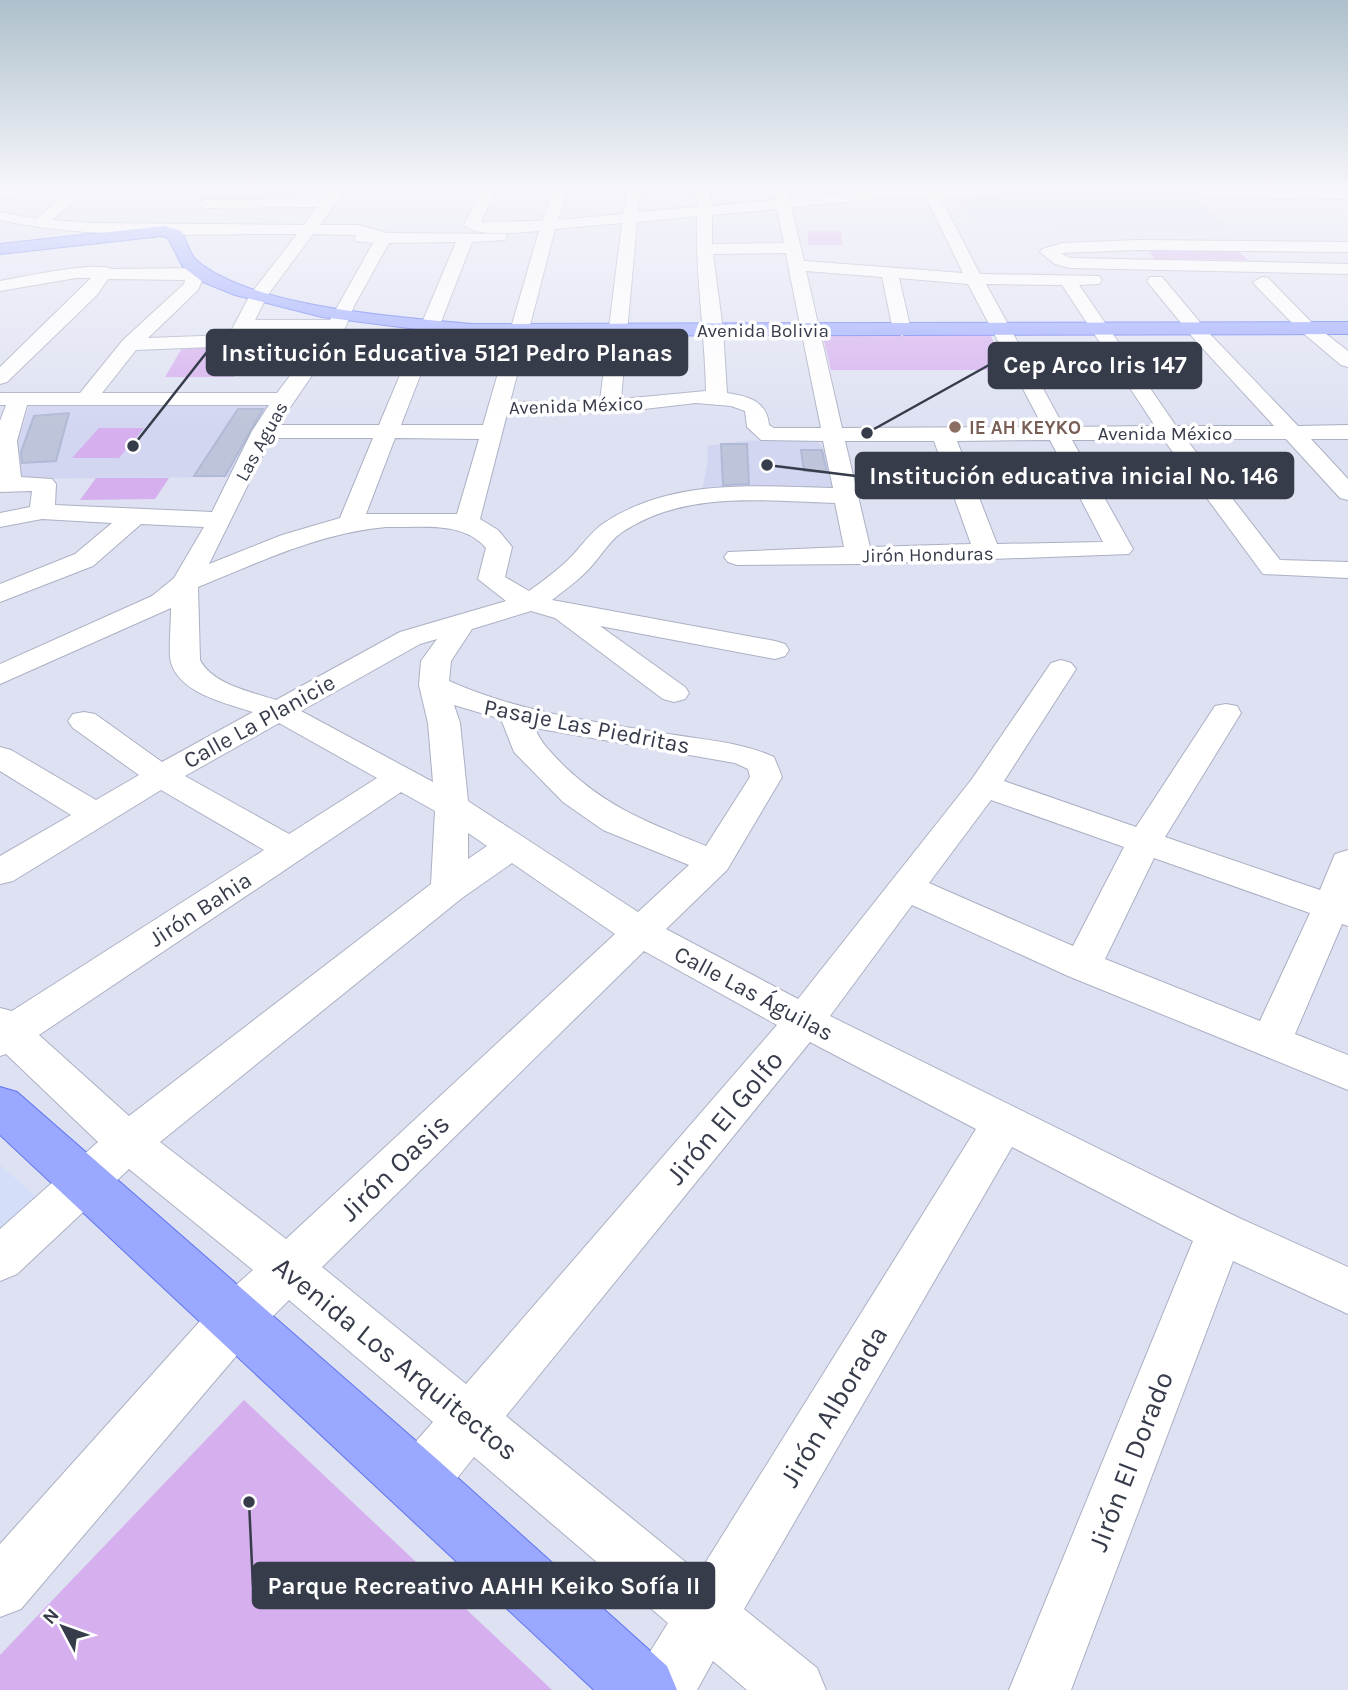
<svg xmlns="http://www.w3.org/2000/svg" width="1348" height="1690" font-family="Karla,sans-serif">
  <rect width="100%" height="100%" fill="#eaecf6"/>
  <rect fill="#dee1f2" x="0" y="189" width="1348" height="1501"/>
  <polygon fill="#d4def9" points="0,1165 42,1202 0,1236"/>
  <g fill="#d2d6f1">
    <polygon points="1034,189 1188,189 1228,230 979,227 955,196"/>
    <polygon points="269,405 260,429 229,477 24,479 11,462 29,406"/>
    <polygon points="817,439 823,449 833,491 702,491 708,459 707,446 742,441"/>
  </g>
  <g fill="#d5afee">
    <polygon points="808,231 841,231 842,245 808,245"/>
    <polygon points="1146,248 1236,249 1248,260 1155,259"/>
    <polygon points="283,330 257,367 242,368 234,377 165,377 182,348 242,346 253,331"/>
    <polygon points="989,332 1007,370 831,370 822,333"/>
    <polygon points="99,428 144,428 119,458 72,458"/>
    <polygon points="96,478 169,478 155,499 80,500"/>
    <polygon points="244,1400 552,1690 0,1690 0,1655"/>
  </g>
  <g fill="#bec4d9" stroke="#b0b9d5" stroke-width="2">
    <polygon points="238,409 263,409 225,476 194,476"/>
    <polygon points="69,413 56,461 22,463 21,452 34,416"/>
    <polygon points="721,444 747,444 749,484 723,485"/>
    <polygon points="801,450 822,450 827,472 804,471"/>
  </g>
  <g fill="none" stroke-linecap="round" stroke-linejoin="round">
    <defs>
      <g id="minor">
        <polygon points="6,189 32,189 0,199 0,191"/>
        <path d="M72,189H88L52,220L91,223L304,225L317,207L203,208L196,204L203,200L324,199L331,189H346L320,225H358L387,233L505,234L507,237L505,240L472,242L401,425H483L539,231C521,232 477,238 464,225L482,189H496L481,222L542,221L554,189H568L558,220L623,214L627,189H641L638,212L697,207L695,189H709L712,206L775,200L773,189H787L789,199L895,189H1009L1002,193L941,199L980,274L1099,276L1102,280L1099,284L1079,285L1176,426H1274L1195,340L1150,285L1147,281L1150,277H1162L1208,332L1298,426L1348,425V439H1311L1348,479V500L1340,498L1286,439H1186L1280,560L1348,562V578L1263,574L1164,440H1072L1133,549L1129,554L859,564L737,565L728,562L724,557L728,552L844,547L835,503C763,501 684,490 621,533C607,543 598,561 585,573C575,583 563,591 552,600L775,641L785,644L789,650L785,656L775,659L600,626L685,687L689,693L685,699L674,702L663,699L555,618L531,611L472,629L451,661L449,681C518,712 595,722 669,734C705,740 741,742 774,757L782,777L727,870L666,929L798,999L972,779L1051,663L1061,660L1071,663L1076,669L1004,781L1136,827L1215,706L1226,704L1237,706L1241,713L1165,837L1320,890L1335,854L1348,850V926L1342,924L1295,1034L1348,1055V1090L1068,976L912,905L830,1016L1237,1217L1348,1267V1314L1233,1261L1071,1690H1009L1193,1241L1012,1147L744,1609L817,1668L826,1690H747L713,1661L697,1690H631L640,1668L668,1623L474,1457L438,1502L418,1510L398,1502L390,1482L398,1462L433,1422L289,1300L254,1335L21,1609L0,1617V1544L218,1301L253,1270L129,1169L17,1274L0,1281V1229L98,1142L6,1054L0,1056V1008L12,1011L264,850L161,790L13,881L0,884V856L71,815L0,771V747L11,750L96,800L139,775L73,728L68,721L73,714L84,712L95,714L162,762L253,712C225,703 174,692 170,657C169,642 171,624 171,608L0,684V664L152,596L174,578L204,527L141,524L93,566L0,602V584L75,554L112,523L42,519L0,527V513L30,507L32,491L0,492V421L6,405H0V393H80L123,340L184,284L185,280L108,279L97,295L7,382L0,384V367L91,278H76L0,291V281C22,277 95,261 112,269L201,268L209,273L203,278L198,290L148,338L229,335L250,295L297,234C198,233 97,241 0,220V212L36,219ZM921,195L929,203L963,273L804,261L791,207ZM777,209L784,243L712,244V215ZM697,216C695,274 705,333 706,391L621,399L637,222ZM622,223L600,401L510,402L555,229ZM313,234L357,235L354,238L356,241L373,243L330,320H255L267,296ZM456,242L379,425H278L346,326L354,306L389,243ZM786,253L788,265L821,428H774L769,425C767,401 748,396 727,393L723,330L713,254ZM806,271L882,277L893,330L902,336L911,330L899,278L968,284L1043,427L842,428ZM986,284L1062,285L1155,426L1064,427ZM250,332H323L277,393H102L136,350L236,346L243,344ZM696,403L731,406L745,411L747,427L761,440L823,441L833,488C755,486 672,478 604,523C590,532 579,550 567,561C555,572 542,582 529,591L505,577L512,547L498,530L480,519L507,414L610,413ZM27,405H269L252,431L212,512L55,505L56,484L52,479L21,477L17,441ZM271,438H373L340,518L282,535L209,564ZM395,438L479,439L457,514H366ZM1050,440L1103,542L997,544L957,441ZM845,441H934L971,544L870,547ZM386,527C419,528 463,520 486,548L478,579L506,601L400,632L276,700C251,692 212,684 200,660L198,587C260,562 319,533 386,527ZM437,639L421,661L419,685L428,723L433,782L301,711L420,644ZM454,705L501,719L514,752L563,802L603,830L689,865L638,912L468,801L460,723ZM279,723L377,778L289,834L185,776ZM535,728L735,763L748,769L750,777L706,846C650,823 609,809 564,766C552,753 541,744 535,728ZM401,792L435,811L431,884L129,1116L39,1035ZM991,800L1124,847L1073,946L929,883ZM468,833L487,846L468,859ZM1154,858L1310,913L1260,1021L1105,959ZM512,863L615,934L286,1239L160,1142L462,898ZM644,951L777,1025L466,1384L322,1267ZM810,1042L976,1129L699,1573L506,1416Z"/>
        <polygon points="1205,191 1348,191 1348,199 1200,198 1200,192"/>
        <polygon points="1138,240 1348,242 1348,252 1138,250 1061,253 1070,258 1348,264 1348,274 1070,268 1055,264 1040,252 1042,249 1063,243"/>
        <polygon points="1262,277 1268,278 1312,323 1348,351 1348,367 1341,365 1296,327 1256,286 1253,282"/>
      </g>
      <g id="major">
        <path d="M164,226L181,231C187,240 188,252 196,260C252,308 398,317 471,324L1348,322V334L471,336L322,317L235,295L203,282L183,267L168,238L162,236L0,254V244Z"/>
        <polygon points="0,1087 17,1092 439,1461 667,1666 677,1690 594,1690 0,1135"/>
      </g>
    </defs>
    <use href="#minor" stroke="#abb0c3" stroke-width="2"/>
    <use href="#major" stroke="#5e74f0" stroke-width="2"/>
    <use href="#minor" fill="#fff" fill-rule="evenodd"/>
    <use href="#major" fill="#9aa8ff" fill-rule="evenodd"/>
  </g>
  <linearGradient id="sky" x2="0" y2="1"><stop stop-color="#aec0cc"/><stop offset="0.44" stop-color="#f6f6fb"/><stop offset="1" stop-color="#f6f6fb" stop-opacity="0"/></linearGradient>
  <rect width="1348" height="426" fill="url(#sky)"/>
  <circle fill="#8d6e63" stroke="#fff" stroke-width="2.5" cx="955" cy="427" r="7"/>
  <g text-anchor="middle" stroke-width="7" stroke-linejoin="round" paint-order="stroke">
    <g font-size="19" fill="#373c4b" stroke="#fff">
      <text x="763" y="337">Avenida Bolivia</text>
      <text transform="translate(576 405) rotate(-2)" y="7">Avenida México</text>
      <text x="1165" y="440">Avenida México</text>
      <text transform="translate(261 441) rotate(-61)" y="7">Las Aguas</text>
      <text transform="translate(928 554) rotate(-1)" y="7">Jirón Honduras</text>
    </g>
    <g font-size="19" font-weight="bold" fill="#785e54" stroke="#fff" text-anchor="start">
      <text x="969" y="434">IE AH KEYKO</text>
    </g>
    <g font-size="23" fill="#373c4b" stroke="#fff">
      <text transform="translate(259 721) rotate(-29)" y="8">Calle La Planicie</text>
      <text transform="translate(587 726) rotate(11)" y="8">Pasaje Las Piedritas</text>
      <text transform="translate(200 909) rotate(-33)" y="8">Jirón Bahia</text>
      <text transform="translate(754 993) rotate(28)" y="8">Calle Las Águilas</text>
    </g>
    <g font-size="28" fill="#373c4b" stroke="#fff">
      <text transform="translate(724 1117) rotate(-50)" y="10">Jirón El Golfo</text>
      <text transform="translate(394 1167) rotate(-44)" y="10">Jirón Oasis</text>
      <text transform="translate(396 1358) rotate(39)" y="10">Avenida Los Arquitectos</text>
      <text transform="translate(833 1406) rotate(-59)" y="10">Jirón Alborada</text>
      <text transform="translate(1130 1461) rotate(-69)" y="10">Jirón El Dorado</text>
    </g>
  </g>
  <path fill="none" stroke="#373c4b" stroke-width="2.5" d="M133 446L207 352M867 433L989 365M767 465L856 476M249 1502L253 1586"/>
  <g fill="#373c4b" stroke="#fff" stroke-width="2.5">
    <circle cx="133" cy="446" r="7"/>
    <circle cx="867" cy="433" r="7"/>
    <circle cx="767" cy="465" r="7"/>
    <circle cx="249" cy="1502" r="7"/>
  </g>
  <g fill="#373c4b" stroke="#373c4b" stroke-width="2.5">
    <rect x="207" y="330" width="480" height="45" rx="7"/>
    <rect x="989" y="343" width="212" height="45" rx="7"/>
    <rect x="856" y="453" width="437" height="45" rx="7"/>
    <rect x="253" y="1563" width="461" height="45" rx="7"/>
  </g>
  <g font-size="24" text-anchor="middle" font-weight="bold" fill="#fff">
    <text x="447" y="361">Institución Educativa 5121 Pedro Planas</text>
    <text x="1095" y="373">Cep Arco Iris 147</text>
    <text x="1074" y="484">Institución educativa inicial No. 146</text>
    <text x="484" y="1594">Parque Recreativo AAHH Keiko Sofía II</text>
  </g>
  <g transform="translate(63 1627) rotate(311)" stroke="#ffffff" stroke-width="5" paint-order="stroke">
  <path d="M0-5L12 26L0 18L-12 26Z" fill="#373c4b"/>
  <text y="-10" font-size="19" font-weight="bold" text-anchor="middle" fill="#373c4b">N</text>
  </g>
</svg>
